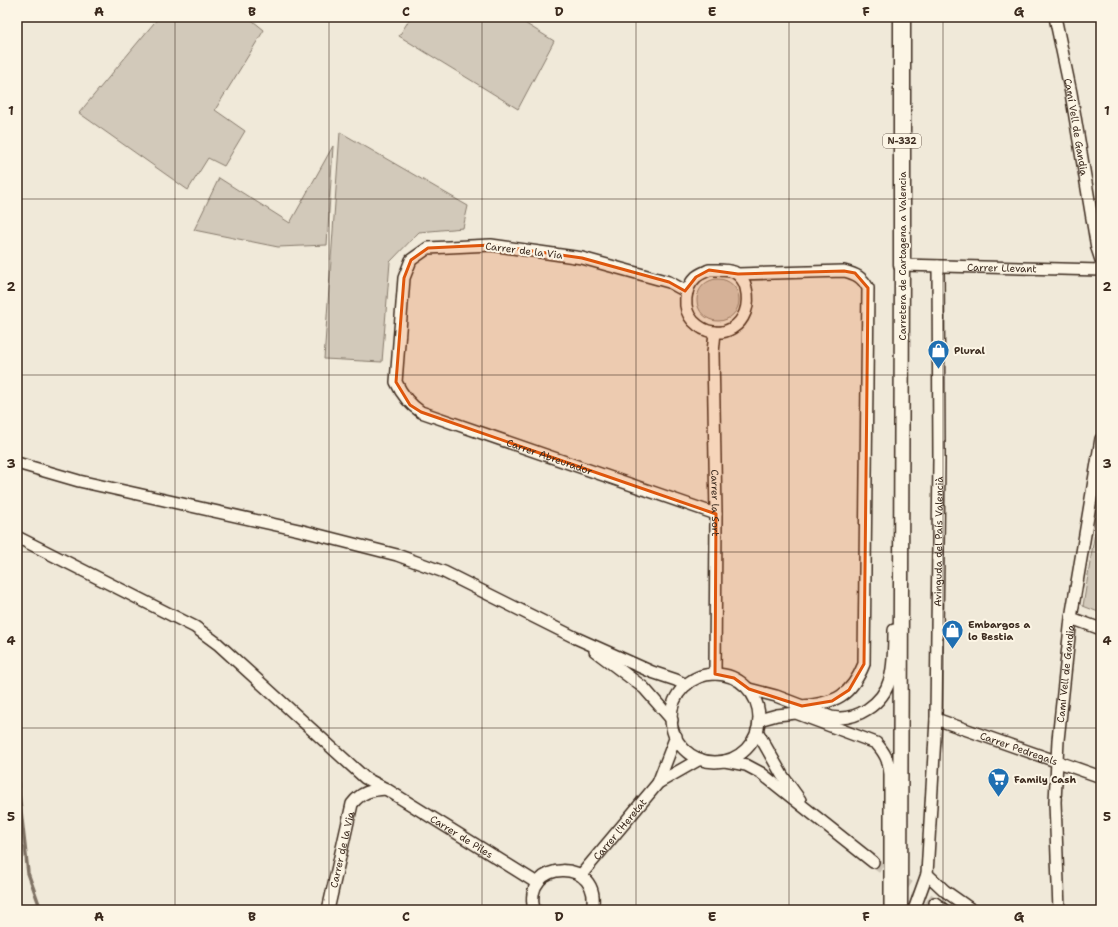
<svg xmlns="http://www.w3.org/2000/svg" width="1118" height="927" font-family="'Shantell Sans',sans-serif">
  <rect width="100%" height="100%" fill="#f0e9d9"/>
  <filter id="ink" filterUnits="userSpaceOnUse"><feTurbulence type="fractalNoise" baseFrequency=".025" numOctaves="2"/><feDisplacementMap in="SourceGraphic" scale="8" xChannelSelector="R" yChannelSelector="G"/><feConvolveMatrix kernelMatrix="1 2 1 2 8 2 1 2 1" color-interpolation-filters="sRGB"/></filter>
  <g filter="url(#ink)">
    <g fill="#d2c9ba" stroke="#867a6c">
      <polygon points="159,17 248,17 264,30 215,110 245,131 224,166 208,158 188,190 79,113"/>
      <polygon points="411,17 515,17 554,41 518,109 399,36"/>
      <polygon points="340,132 468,206 463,228 419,232 390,262 382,362 324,359"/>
      <polygon points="333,146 327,245 278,247 194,230 219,178 290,223"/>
      <circle cx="718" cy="300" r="21"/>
      <polygon points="1095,532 1101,536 1101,613 1083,606"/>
    </g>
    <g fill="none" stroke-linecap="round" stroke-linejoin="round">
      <polyline stroke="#7e7163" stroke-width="3.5" points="17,776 28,873 41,910"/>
      <polyline stroke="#ccc3b4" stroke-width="11" stroke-dasharray="11 5.5" stroke-linecap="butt" points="873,862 935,903"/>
      <defs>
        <g id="minor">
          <path id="s1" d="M1055,17L1071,93L1097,248L1101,260"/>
          <path id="s2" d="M902,265L1101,270"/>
          <path d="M709,270C717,270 726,269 734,272C740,275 745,282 746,288C755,325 718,347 693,321C682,309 684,288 696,277C699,274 705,272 709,270Z"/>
          <path d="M738,274L844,271C856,274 862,277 868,288L864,664C851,696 836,703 802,706"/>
          <path id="s3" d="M687,292L669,282L582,258L491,245L428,248L411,260L404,278L396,382C402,395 409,404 421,412L716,514"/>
          <path id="s4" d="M715,332L713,353L716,514L715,674"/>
          <polyline points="17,463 79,481 299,530 397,555 444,572 576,638 652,672 676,680 686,685"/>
          <path id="s5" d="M17,537L195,627L218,644L365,778L386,789L537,883"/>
          <polyline points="1071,618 1101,629"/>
          <polyline points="595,651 644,688 672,720"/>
          <circle cx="715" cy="718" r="44"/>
          <path d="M749,689L776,696L831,717C856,722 883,704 890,679C894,664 894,646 894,630"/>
          <path id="s6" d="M936,719L1101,777"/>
          <path d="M759,720L777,715L796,713L876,743C885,753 889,761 890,774V910"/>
          <polyline points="757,731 782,775 800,800"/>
          <polyline points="725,761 746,765 761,773 873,862"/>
          <polyline points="658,783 676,736"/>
          <polyline points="927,874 945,891 972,910"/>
          <path id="s7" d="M581,875L658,783L700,759"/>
          <polyline points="935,903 944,910"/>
          <path id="s8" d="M328,910L352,804C361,792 371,790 386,789"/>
          <path d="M534,910C521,858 604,857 592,910"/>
          <path id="s9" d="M914,910L927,874L936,719L939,459L938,266"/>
          <path id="s10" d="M1059,910L1055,802L1058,740L1071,618L1101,439"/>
        </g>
        <polyline id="major" points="900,910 902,265"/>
        <polyline id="highway" points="902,265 902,17"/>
      </defs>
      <use href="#minor" stroke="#3b2a1e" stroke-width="14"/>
      <use href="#major" stroke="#3b2a1e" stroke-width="17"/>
      <use href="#highway" stroke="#3b2a1e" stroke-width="19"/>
      <use href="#minor" stroke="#fcf5e5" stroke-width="11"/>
      <use href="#major" stroke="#fcf5e5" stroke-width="14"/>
      <use href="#highway" stroke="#fcf5e5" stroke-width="16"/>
    </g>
  </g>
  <path fill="#df570d" fill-opacity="0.2" stroke="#df570d" stroke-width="3" stroke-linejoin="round" d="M491,245L582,258L669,282L685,291L696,277L709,270L738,274L844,271L855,273L868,288L864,664L849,690L832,701L802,706L749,689L734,678L715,674L716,514L421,412L410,405L396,382L404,278L411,260L428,248Z"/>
  <path fill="none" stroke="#3b2a1e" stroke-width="1" stroke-opacity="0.55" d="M175,17V910M329,17V910M482,17V910M636,17V910M789,17V910M943,17V910M17,199H1101M17,375H1101M17,552H1101M17,728H1101"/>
  <defs>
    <symbol id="shop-pin" viewBox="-11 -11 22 30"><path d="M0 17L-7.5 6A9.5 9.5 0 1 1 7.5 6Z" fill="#1f6fb2" stroke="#fcf5e5"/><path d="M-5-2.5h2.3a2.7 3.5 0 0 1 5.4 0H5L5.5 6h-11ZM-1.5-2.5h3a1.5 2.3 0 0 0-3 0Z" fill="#fff"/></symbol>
    <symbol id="supermarket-pin" viewBox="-11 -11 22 30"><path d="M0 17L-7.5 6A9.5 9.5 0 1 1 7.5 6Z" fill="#1f6fb2" stroke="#fcf5e5"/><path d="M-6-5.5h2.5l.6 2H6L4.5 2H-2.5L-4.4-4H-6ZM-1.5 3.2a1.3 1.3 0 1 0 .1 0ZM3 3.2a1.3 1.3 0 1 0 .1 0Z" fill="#fff"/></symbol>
  </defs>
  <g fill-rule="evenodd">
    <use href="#shop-pin" x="926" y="338" width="25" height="34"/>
    <use href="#shop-pin" x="940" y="618" width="25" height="34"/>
    <use href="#supermarket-pin" x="986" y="766" width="25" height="34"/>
  </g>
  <g text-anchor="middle" stroke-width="4" stroke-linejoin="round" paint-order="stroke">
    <rect fill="#fcf5e5" stroke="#75675a" stroke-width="1" x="883" y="134" width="38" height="14" rx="3"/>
    <g font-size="9" font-weight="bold" fill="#3b2a1e">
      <text x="902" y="144">N-332</text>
    </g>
    <g font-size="10" fill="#3b2a1e" stroke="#fcf5e5">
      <text dy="4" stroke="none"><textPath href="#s1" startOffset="112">Camí Vell de Gandia</textPath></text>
      <text transform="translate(524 250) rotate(7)" y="4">Carrer de la Via</text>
      <text transform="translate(902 256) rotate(-90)" y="4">Carretera de Cartagena a Valencia</text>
      <text dy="4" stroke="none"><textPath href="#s2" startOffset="100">Carrer Llevant</textPath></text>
      <text dy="4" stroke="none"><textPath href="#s3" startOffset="586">Carrer Abreurador</textPath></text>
      <text dy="4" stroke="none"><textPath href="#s4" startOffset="171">Carrer la Sort</textPath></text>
      <text dy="4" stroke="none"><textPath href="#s9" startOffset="371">Avinguda del País Valencià</textPath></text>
      <text dy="4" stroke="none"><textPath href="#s10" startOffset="237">Camí Vell de Gandia</textPath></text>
      <text dy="4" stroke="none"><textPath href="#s6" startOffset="88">Carrer Pedregals</textPath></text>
      <text dy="4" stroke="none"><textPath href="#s7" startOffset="60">Carrer l'Heretat</textPath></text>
      <text dy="4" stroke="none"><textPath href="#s5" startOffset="540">Carrer de Piles</textPath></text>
      <text dy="4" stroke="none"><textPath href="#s8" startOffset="62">Carrer de la Via</textPath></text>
    </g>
    <g font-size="10" font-weight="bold" fill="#3b2a1e" stroke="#fcf5e5" text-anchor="start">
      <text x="954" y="354">Plural</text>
      <text x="968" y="628">Embargos a<tspan x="968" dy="12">lo Bestia</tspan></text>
      <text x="1014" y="783">Family Cash</text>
    </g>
  </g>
  <rect width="1118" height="927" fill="none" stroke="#fcf5e5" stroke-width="44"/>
  <rect x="22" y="22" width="1074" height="883" fill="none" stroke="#3b2a1e" stroke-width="1.5"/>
  <g font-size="13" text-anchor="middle" font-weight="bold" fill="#3b2a1e">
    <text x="99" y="16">A</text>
    <text x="252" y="16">B</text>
    <text x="406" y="16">C</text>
    <text x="559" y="16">D</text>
    <text x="712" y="16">E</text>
    <text x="866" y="16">F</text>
    <text x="1019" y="16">G</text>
    <text x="11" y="115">1</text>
    <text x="1107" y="115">1</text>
    <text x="11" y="291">2</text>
    <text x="1107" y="291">2</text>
    <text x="11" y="468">3</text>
    <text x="1107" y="468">3</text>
    <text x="11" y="645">4</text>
    <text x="1107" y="645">4</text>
    <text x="11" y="821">5</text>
    <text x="1107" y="821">5</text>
    <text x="99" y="921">A</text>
    <text x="252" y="921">B</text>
    <text x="406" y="921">C</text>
    <text x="559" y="921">D</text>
    <text x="712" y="921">E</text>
    <text x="866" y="921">F</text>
    <text x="1019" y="921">G</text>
  </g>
</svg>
